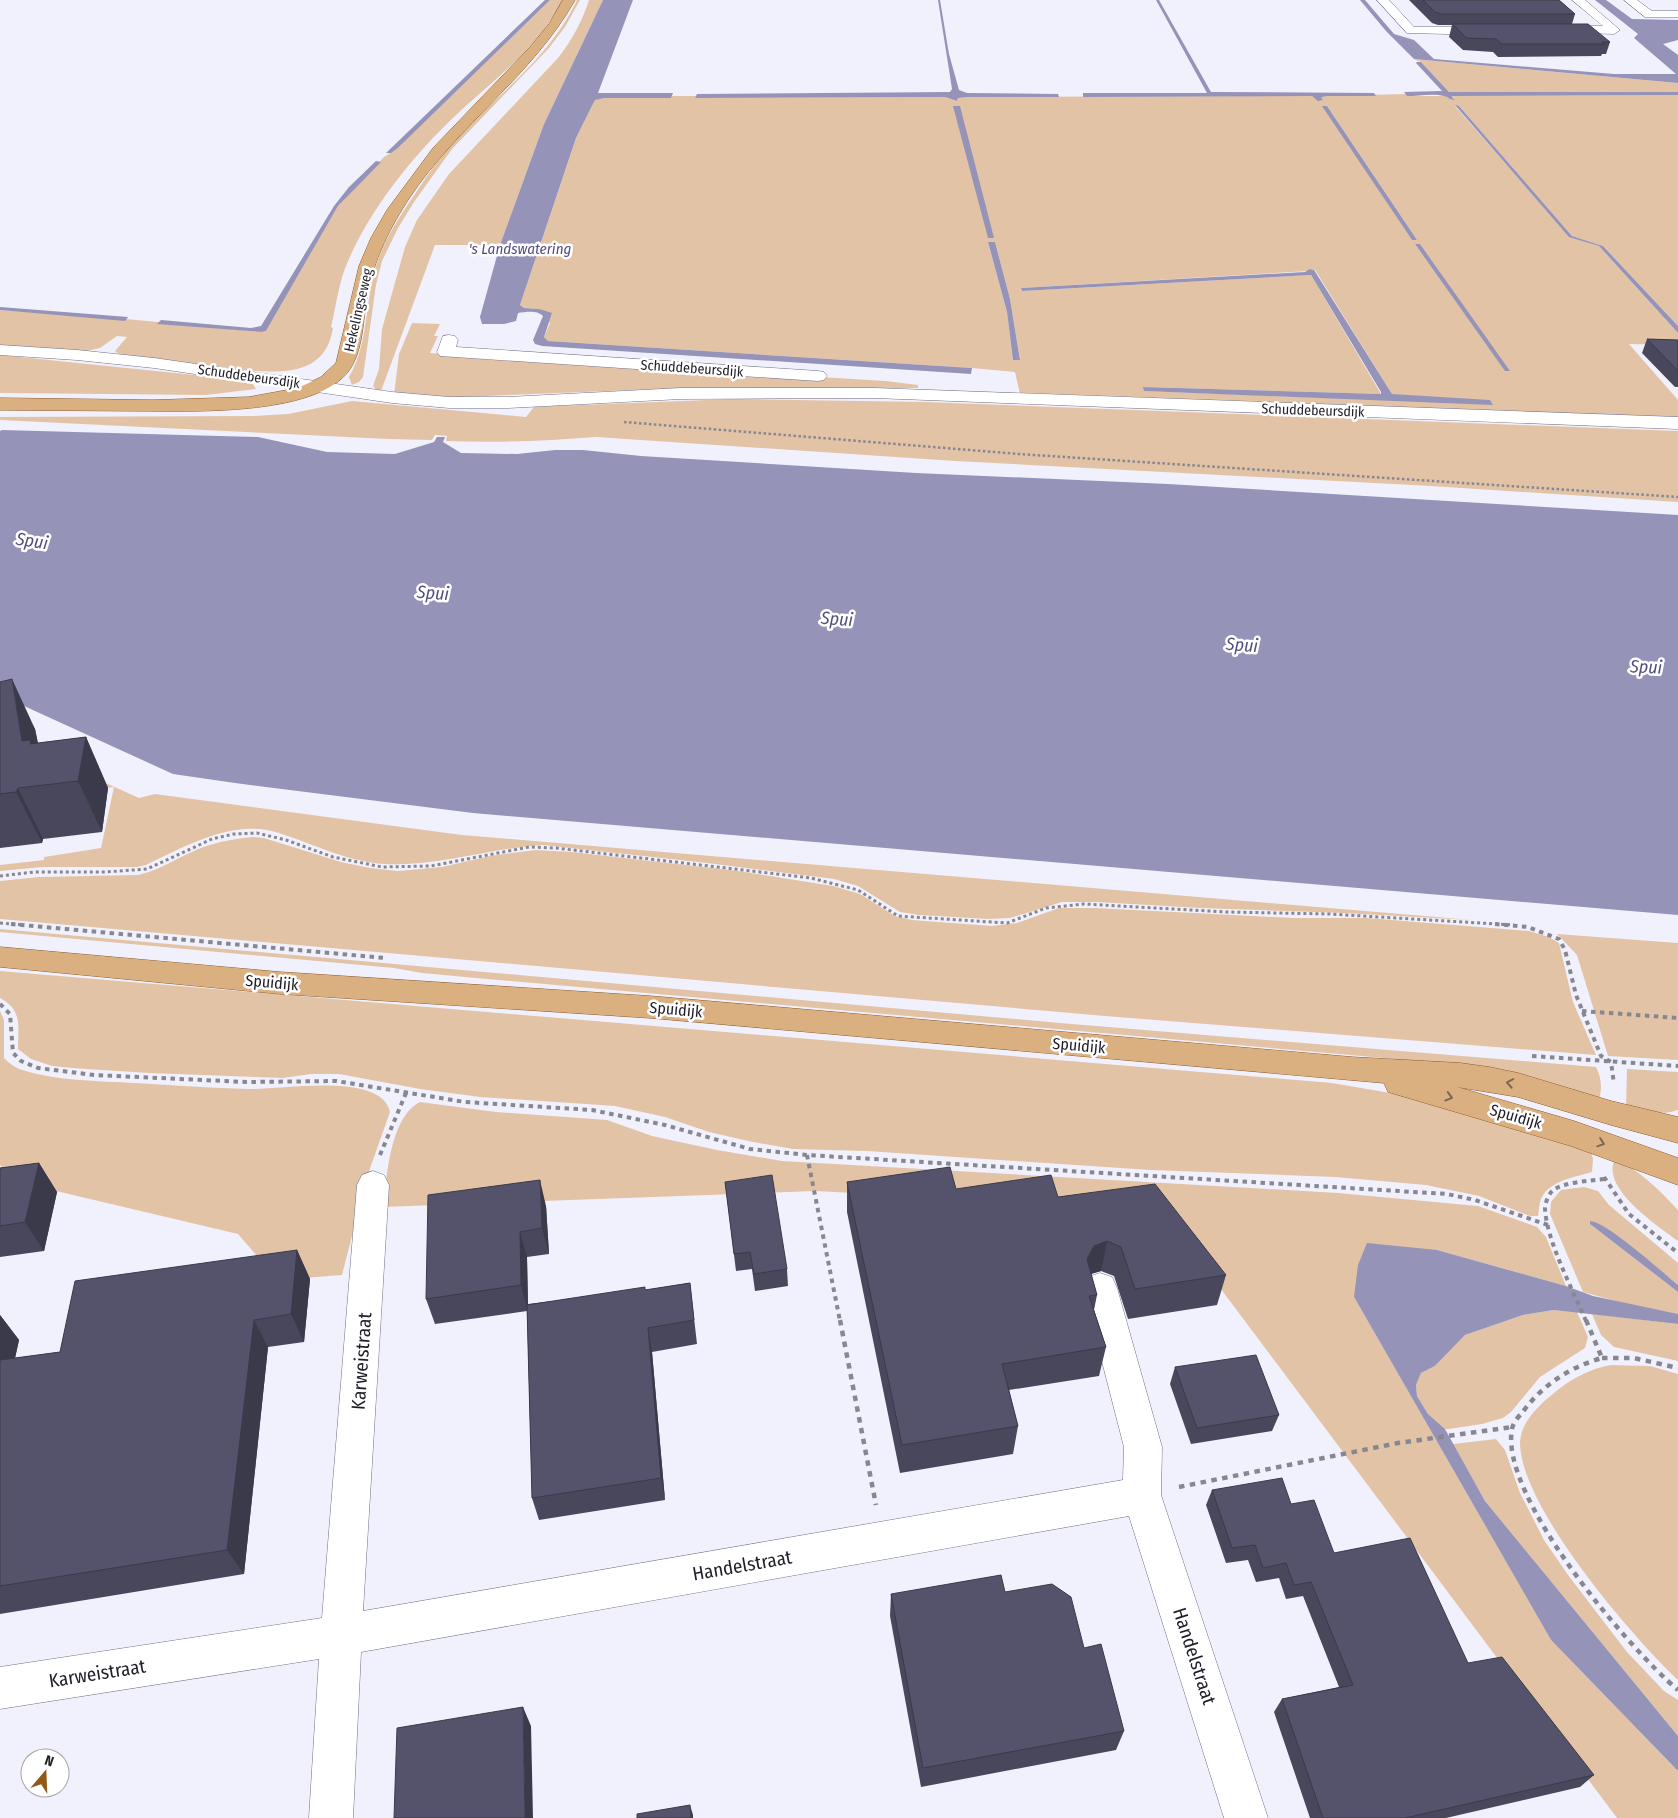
<svg xmlns="http://www.w3.org/2000/svg" width="1678" height="1818" font-family="'Fira Sans Condensed',sans-serif">
  <rect width="100%" height="100%" fill="#f1f1fd"/>
  <g fill="#e3c3a6" fill-rule="evenodd">
    <path d="M550,0H562C543,42 501,74 468,104C420,147 374,202 348,261C339,281 336,306 331,327L333,328C326,372 290,373 252,371L119,354L115,351L127,337L117,336L100,348L87,351L0,345V310L126,319L262,332L266,331L338,206L384,157L398,148Z"/>
    <path d="M577,0H580L565,27L549,48L452,149L414,202L398,228L382,261L376,285L363,377L359,382L352,385L349,377C370,341 364,299 378,260C386,236 403,212 417,191C427,176 437,161 448,148C491,99 549,60 577,0Z"/>
    <path d="M589,0H603L544,124L500,245H435L381,391L378,392L373,386L379,369L382,329L405,247L417,220L449,174L558,58C572,40 582,22 589,0Z"/>
    <polygon points="1414,59 1678,83 1678,92 1449,92 1421,62"/>
    <path d="M1406,94L1407,96H1446L1452,100H1454L1453,96L1678,95V326L1603,246L1572,236L1459,106H1455L1569,236L1599,246L1678,333V345L1629,344L1678,400V419L1020,394L1015,372L972,368L548,341L544,337L550,323L539,309L524,308L520,305L576,138L595,100L598,98H671L672,96H696L695,98L945,97L957,101L958,98L969,97L1312,96L1322,100L1320,98L1322,96H1327ZM1323,106H1327L1417,240H1412ZM988,242H995L1010,299L1020,359L1013,360L1007,312ZM1415,244H1420L1509,371L1505,370ZM1310,269L1315,270L1392,394L1493,404L1144,391V387L1381,394L1311,275L1022,291L1021,288L1309,271Z"/>
    <polygon points="412,323 440,324 434,336 438,336 430,353 886,381 918,385 918,388 658,389 461,397 394,395 399,354"/>
    <polygon points="0,355 234,379 252,383 256,389 206,395 0,393"/>
    <path d="M733,399L926,402L1678,431V502L1431,486L955,461L596,437C546,441 496,443 446,441L447,436L435,435L432,440L388,439L0,420V417L253,416L288,414L352,401L526,417L534,407L555,406Z"/>
    <path d="M79,771L139,798L155,794L462,835L1472,920L1343,913L1200,908L1097,902H1062L1010,918L988,919L919,915L900,912L858,886L834,879L707,863L543,845C490,848 438,867 385,864C347,862 314,844 279,833C234,818 186,846 146,865L137,867H42L0,871V865L44,860V857L101,848L114,787L54,794Z"/>
    <path d="M253,837L264,838L341,862L370,868L398,871L442,867L490,856L535,850L572,852L738,871L833,886L860,894L895,916L912,920L992,926L1017,923L1059,908H1096L1293,918H1367L1529,931L1549,937L1559,943L1573,1002L1596,1055L1105,1016L0,919V881L39,877L138,875C158,871 177,858 196,850C214,842 233,839 253,837Z"/>
    <path d="M0,929L1060,1023L1596,1067C1602,1079 1602,1088 1599,1101L1464,1065L487,979L422,973L394,968L0,932Z"/>
    <polygon points="1557,934 1678,943 1678,1060 1608,1056 1577,955"/>
    <path d="M0,971L1332,1083L1414,1097L1590,1148L1593,1159L1592,1172C1576,1177 1551,1180 1542,1197C1539,1202 1539,1210 1538,1216H1530L1479,1196L1426,1185L1335,1177L1150,1170L867,1151L793,1149L753,1142L709,1132L665,1117L615,1106L480,1097L420,1089L339,1074H311L283,1078L149,1073L72,1068L52,1066L31,1059L18,1049C18,1027 23,1010 0,998Z"/>
    <path d="M0,1011L4,1020V1058C9,1063 13,1066 19,1069C55,1081 98,1081 136,1083C173,1085 211,1088 249,1089C279,1090 382,1071 390,1112L367,1177L342,1275L278,1280L238,1234L18,1182L0,1165Z"/>
    <path d="M1627,1069L1678,1072V1110C1662,1116 1643,1111 1626,1108Z"/>
    <path d="M420,1102L496,1112L607,1120L652,1136L717,1150L782,1161L1338,1193L1478,1206L1537,1227L1546,1237L1566,1286L1437,1250L1354,1297L1551,1640L1678,1771V1818H1617L1161,1209L815,1191L383,1207C387,1176 390,1117 420,1102Z"/>
    <path d="M1615,1159C1642,1172 1658,1189 1678,1210V1241C1658,1226 1600,1188 1615,1159Z"/>
    <polygon points="1584,1187 1598,1191 1609,1205 1678,1263 1678,1285 1623,1240 1590,1224 1678,1292 1678,1314 1630,1305 1583,1292 1550,1214 1551,1202 1561,1190"/>
    <polygon points="1554,1310 1577,1312 1588,1337 1585,1348 1540,1377 1511,1412 1503,1418 1482,1424 1449,1429 1445,1429 1428,1414 1417,1396 1416,1385 1421,1373 1435,1366 1465,1335 1523,1315"/>
    <polygon points="1592,1314 1678,1324 1678,1361 1614,1347 1601,1335"/>
    <path d="M1611,1365L1650,1366L1678,1374V1680C1632,1637 1519,1505 1520,1442C1521,1422 1539,1405 1554,1393C1569,1380 1591,1368 1611,1365Z"/>
    <polygon points="1496,1439 1505,1450 1520,1493 1544,1540 1568,1575 1627,1652 1664,1691 1678,1700 1678,1736 1485,1501 1453,1444"/>
  </g>
  <g fill="#9593b8">
    <polygon points="545,0 550,0 398,148 391,153 386,153"/>
    <path d="M603,0H633L598,93H673L671,98H604L595,100L576,138L520,305L524,308L539,309L552,313L544,337L548,341L972,368L971,374L542,346L535,344L533,340L543,316C537,310 526,312 518,313L516,321L504,324H482L480,317L500,245L544,124Z"/>
    <polygon points="938,0 940,0 949,54 959,90 967,93 1058,94 1059,97 969,97 958,98 957,101 945,97 695,98 697,94 950,92 952,89"/>
    <polygon points="1156,0 1159,0 1211,92 1374,93 1376,96 1327,96 1322,97 1321,98 1323,100 1318,101 1312,96 1083,97 1083,93 1207,93"/>
    <polygon points="1360,0 1365,0 1394,34 1414,40 1434,59 1614,74 1676,74 1634,38 1638,34 1595,0 1606,0 1632,19 1678,20 1678,40 1663,44 1678,55 1678,83 1414,59 1386,31"/>
    <path d="M1417,62H1421L1449,92H1678V95L1453,96L1452,97L1455,100C1449,100 1449,97 1444,96C1433,93 1418,96 1407,96L1404,92L1442,91L1416,63Z"/>
    <polygon points="1455,105 1459,106 1572,236 1603,246 1678,326 1678,333 1599,246 1569,237"/>
    <polygon points="953,106 960,106 994,238 988,238"/>
    <polygon points="1322,106 1327,106 1417,240 1412,240"/>
    <polygon points="376,161 381,162 338,206 266,331 262,332 157,324 161,320 251,328 261,326 334,206 349,187"/>
    <polygon points="988,242 995,242 1010,299 1020,360 1013,360 1007,312"/>
    <polygon points="1415,244 1420,244 1510,371 1505,371"/>
    <polygon points="1310,269 1314,270 1392,394 1490,400 1493,405 1144,391 1143,387 1381,394 1381,392 1311,275 1022,291 1021,288 1305,272"/>
    <polygon points="0,307 128,317 125,321 0,310"/>
    <polygon points="2,430 258,437 327,452 395,454 434,442 437,437 445,437 443,442 461,453 517,454 555,450 583,450 641,456 916,473 1168,484 1678,515 1678,915 473,813 235,783 173,774 0,695 0,431"/>
    <path d="M1590,1221C1607,1222 1662,1272 1678,1285V1292L1590,1224Z"/>
    <polygon points="1367,1243 1437,1250 1566,1286 1593,1296 1678,1314 1678,1324 1554,1310 1523,1315 1465,1335 1435,1366 1421,1373 1416,1385 1417,1396 1428,1414 1445,1429 1485,1501 1678,1736 1678,1771 1551,1640 1354,1297 1358,1265"/>
  </g>
  <g fill="none" stroke-linecap="round" stroke-linejoin="round">
    <defs>
      <g id="minor">
        <polygon points="1377,0 1389,0 1414,27 1488,27 1494,31 1488,35 1407,33"/>
        <polygon points="1572,0 1585,0 1620,30 1614,34 1554,32 1552,30 1554,28 1558,26 1603,26"/>
        <polygon points="1624,0 1637,0 1652,11 1678,11 1678,17 1645,17"/>
        <polygon points="449,335 455,336 458,340 456,347 818,371 824,372 827,376 824,380 818,381 440,356 437,352 443,336"/>
        <polygon points="0,345 77,350 154,358 392,392 449,397 508,397 681,388 874,388 1678,417 1678,429 874,398 681,399 508,408 449,408 392,403 154,368 77,360 0,355"/>
        <polygon points="373,1171 384,1175 389,1185 363,1611 1123,1480 1124,1447 1083,1288 1088,1277 1100,1273 1112,1277 1117,1288 1162,1447 1161,1495 1268,1818 1224,1818 1129,1516 361,1652 353,1818 309,1818 319,1659 0,1709 0,1667 322,1618 357,1185 362,1175"/>
      </g>
      <g id="major">
        <path d="M563,0H575C533,75 458,125 410,197C391,226 374,258 368,293C363,315 364,343 353,364C327,417 192,411 141,411C94,411 47,410 0,410V398L153,400L249,397L298,388L321,377L336,363L359,266L371,238L387,210L433,148L530,47L549,24Z"/>
        <polygon points="0,947 280,972 650,996 1352,1057 1460,1063 1489,1067 1518,1073 1611,1101 1678,1117 1678,1143 1611,1125 1518,1097 1457,1087 1574,1121 1678,1158 1678,1185 1571,1146 1388,1092 1384,1083 650,1018 280,994 0,967"/>
      </g>
    </defs>
    <use href="#minor" stroke="#6f6e87" stroke-width="1"/>
    <use href="#major" stroke="#8a5a2a" stroke-width="1"/>
    <polyline stroke="#878792" stroke-width="2.5" stroke-dasharray="2.5 2.5" stroke-linecap="butt" points="624,422 1019,454 1678,497"/>
    <g stroke="#878792" stroke-width="3" stroke-dasharray="3 3" stroke-linecap="butt">
      <polyline points="0,876 34,872 105,872 147,869 212,839 234,834 257,833 286,840 333,857 382,867 431,866 529,847 556,848 811,878 858,890 898,916 1007,923 1046,908 1084,904 1227,912 1329,914 1514,925"/>
      <polyline points="0,923 24,925"/>
    </g>
    <g stroke="#878792" stroke-width="4" stroke-dasharray="4.5 4.5" stroke-linecap="butt">
      <polyline points="11,924 385,958"/>
      <polyline points="1495,924 1528,927 1559,939 1565,950 1576,995 1601,1056 1611,1062 1614,1084"/>
      <polyline points="0,1004 10,1014 13,1053 21,1061 38,1068 94,1075 246,1082 336,1081 465,1102 592,1110 665,1125 750,1149 807,1155 1447,1194 1475,1200 1548,1225"/>
      <polyline points="1582,1011 1678,1018"/>
      <polyline points="1532,1056 1678,1066"/>
      <polyline points="380,1155 406,1093"/>
      <polyline points="807,1155 840,1321"/>
      <polyline points="1604,1177 1629,1214 1678,1253"/>
      <path d="M1586,1321C1573,1290 1547,1242 1545,1209C1545,1203 1548,1196 1552,1191C1562,1182 1590,1181 1604,1179"/>
    </g>
    <g stroke="#878792" stroke-width="4.5" stroke-dasharray="5.5 5.5" stroke-linecap="butt">
      <polyline points="840,1320 876,1505"/>
      <path d="M1586,1320L1602,1358C1570,1367 1542,1385 1522,1413C1518,1417 1513,1423 1512,1429C1499,1496 1629,1649 1678,1690"/>
      <polyline points="1602,1358 1634,1358 1678,1368"/>
      <polyline points="1179,1487 1398,1443 1512,1427"/>
    </g>
    <use href="#minor" fill="#fff" fill-rule="evenodd"/>
    <use href="#major" fill="#dbb080" fill-rule="evenodd"/>
  </g>
  <g fill="#48475c">
    <polygon points="1409,0 1559,0 1575,14 1572,24 1610,42 1606,54 1602,54 1601,56 1498,57 1493,52 1463,50 1449,37 1452,25 1438,25 1432,23"/>
    <polygon points="1647,339 1678,340 1678,387 1675,387 1642,353"/>
    <polygon points="0,682 35,729 38,743 86,737 108,788 102,832 43,839 42,843 0,848"/>
    <polygon points="39,1163 57,1192 44,1251 0,1257 0,1168"/>
    <polygon points="725,1182 787,1269 788,1286 755,1291 752,1269 736,1271"/>
    <polygon points="847,1182 956,1189 1058,1197 1226,1275 1217,1305 1128,1319 1114,1276 1101,1271 1091,1274 1097,1295 1094,1310 1106,1347 1099,1376 1009,1390 1018,1426 1013,1454 900,1473 847,1212"/>
    <polygon points="546,1206 549,1254 527,1257 528,1304 645,1290 690,1283 697,1344 652,1352 665,1500 539,1520 532,1498 527,1311 435,1324 426,1299"/>
    <polygon points="297,1250 310,1279 304,1342 268,1347 244,1574 0,1614 0,1315 19,1340 15,1358 60,1352"/>
    <polygon points="1175,1367 1279,1415 1272,1431 1191,1444 1170,1384"/>
    <polygon points="1212,1490 1291,1504 1334,1553 1468,1663 1594,1775 1580,1787 1446,1818 1310,1818 1274,1712 1282,1699 1339,1687 1303,1596 1286,1599 1279,1578 1256,1582 1248,1560 1226,1563 1206,1505"/>
    <polygon points="1005,1592 1084,1648 1124,1731 1116,1750 921,1787 890,1616 891,1594"/>
  </g>
  <g fill="#3b3a4b">
    <polygon points="12,679 35,729 41,760 22,741"/>
    <polygon points="86,737 108,788 102,832 78,781"/>
    <polygon points="18,788 43,839 42,843 16,792"/>
    <polygon points="39,1163 57,1192 44,1251 25,1222"/>
    <polygon points="540,1180 546,1206 549,1254 542,1228"/>
    <polygon points="520,1232 527,1257 528,1311 521,1285"/>
    <polygon points="1107,1241 1101,1271 1087,1275 1087,1259 1094,1246"/>
    <polygon points="297,1250 310,1279 304,1342 291,1314"/>
    <polygon points="0,1315 19,1340 8,1390 0,1380"/>
    <polygon points="254,1320 268,1347 244,1574 227,1550"/>
    <polygon points="648,1328 652,1352 665,1500 661,1478"/>
    <polygon points="523,1707 531,1726 533,1818 525,1818"/>
    <polygon points="690,1805 693,1815 693,1818 691,1818"/>
  </g>
  <g fill="#54536b" stroke="#3b3a4b">
    <polygon points="1423,0 1559,0 1575,14 1441,14 1435,12"/>
    <polygon points="1453,24 1588,24 1610,42 1602,42 1605,44 1502,44 1496,39 1466,38"/>
    <polygon points="1647,339 1678,340 1678,371"/>
    <polygon points="12,679 22,741 31,740 30,744 86,737 78,781 18,788 16,792 0,794 0,682"/>
    <polygon points="39,1163 25,1222 0,1226 0,1168"/>
    <polygon points="950,1167 956,1189 1051,1175 1058,1197 1155,1184 1226,1275 1135,1289 1121,1247 1107,1241 1094,1246 1087,1259 1097,1295 1089,1296 1106,1347 1002,1364 1018,1426 902,1445 847,1182"/>
    <polygon points="772,1175 787,1269 754,1274 750,1252 734,1254 725,1182"/>
    <polygon points="540,1180 542,1228 520,1232 521,1285 426,1299 428,1195"/>
    <polygon points="297,1250 291,1314 254,1320 227,1550 0,1586 0,1360 60,1352 75,1281"/>
    <polygon points="690,1283 694,1320 648,1328 661,1478 532,1498 527,1305 645,1287 645,1290"/>
    <polygon points="1256,1355 1279,1415 1197,1428 1175,1367"/>
    <polygon points="1282,1478 1291,1504 1314,1500 1334,1553 1410,1538 1468,1663 1502,1657 1594,1775 1405,1818 1323,1818 1282,1699 1353,1685 1311,1582 1294,1585 1286,1563 1263,1568 1255,1545 1232,1548 1212,1490"/>
    <polygon points="1001,1575 1005,1592 1052,1584 1071,1597 1084,1648 1101,1644 1124,1731 923,1768 891,1594"/>
    <polygon points="523,1707 525,1818 394,1818 397,1728"/>
    <polygon points="690,1805 691,1818 637,1818 637,1814"/>
  </g>
  <defs><path id="oneway-chevron" d="M-2-3.5L2.5 0L-2 3.5" fill="none" stroke-width="1.6" stroke-linecap="round" stroke-linejoin="round" transform="scale(1.25)"/></defs>
  <g stroke="#7d6754">
    <use href="#oneway-chevron" transform="translate(1510 1083) rotate(-169)"/>
    <use href="#oneway-chevron" transform="translate(1449 1097) rotate(16)"/>
    <use href="#oneway-chevron" transform="translate(1601 1143) rotate(19)"/>
  </g>
  <g text-anchor="middle" stroke-width="5" stroke-linejoin="round" paint-order="stroke">
    <g font-size="14" fill="#1f1e29" stroke="#fff">
      <text transform="translate(358 310) rotate(-77)" y="5">Hekelingseweg</text>
      <text transform="translate(692 368) rotate(4)" y="5">Schuddebeursdijk</text>
      <text transform="translate(249 376) rotate(8)" y="5">Schuddebeursdijk</text>
      <text transform="translate(1313 410) rotate(2)" y="5">Schuddebeursdijk</text>
    </g>
    <g font-size="15" font-style="italic" fill="#524d81" stroke="#fff">
      <text x="520" y="254">'s Landswatering</text>
    </g>
    <g font-size="16" fill="#1f1e29" stroke="#fff">
      <text transform="translate(272 982) rotate(5)" y="6">Spuidijk</text>
      <text transform="translate(676 1009) rotate(5)" y="6">Spuidijk</text>
      <text transform="translate(1079 1045) rotate(5)" y="6">Spuidijk</text>
      <text transform="translate(1516 1116) rotate(16)" y="6">Spuidijk</text>
    </g>
    <g font-size="18" font-style="italic" fill="#524d81" stroke="#fff">
      <text transform="translate(32 541) rotate(9)" y="6">Spui</text>
      <text transform="translate(433 593) rotate(4)" y="6">Spui</text>
      <text transform="translate(837 619) rotate(4)" y="6">Spui</text>
      <text transform="translate(1242 645) rotate(4)" y="6">Spui</text>
      <text transform="translate(1646 667) rotate(3)" y="6">Spui</text>
    </g>
    <g font-size="19" fill="#1f1e29" stroke="#fff">
      <text transform="translate(361 1361) rotate(-86)" y="7">Karweistraat</text>
      <text transform="translate(742 1565) rotate(-10)" y="7">Handelstraat</text>
      <text transform="translate(1195 1656) rotate(72)" y="7">Handelstraat</text>
      <text transform="translate(97 1673) rotate(-9)" y="7">Karweistraat</text>
    </g>
  </g>
  <g transform="translate(45 1773) rotate(19)"><circle r="24" fill="#ffffff" stroke="#a5a5a9"/>
  <path d="M0-4L9 19L0 12L-9 19Z" fill="#935916"/>
  <text y="-8" font-size="14" font-weight="bold" text-anchor="middle" fill="#1f1e29">N</text>
  </g>
</svg>
